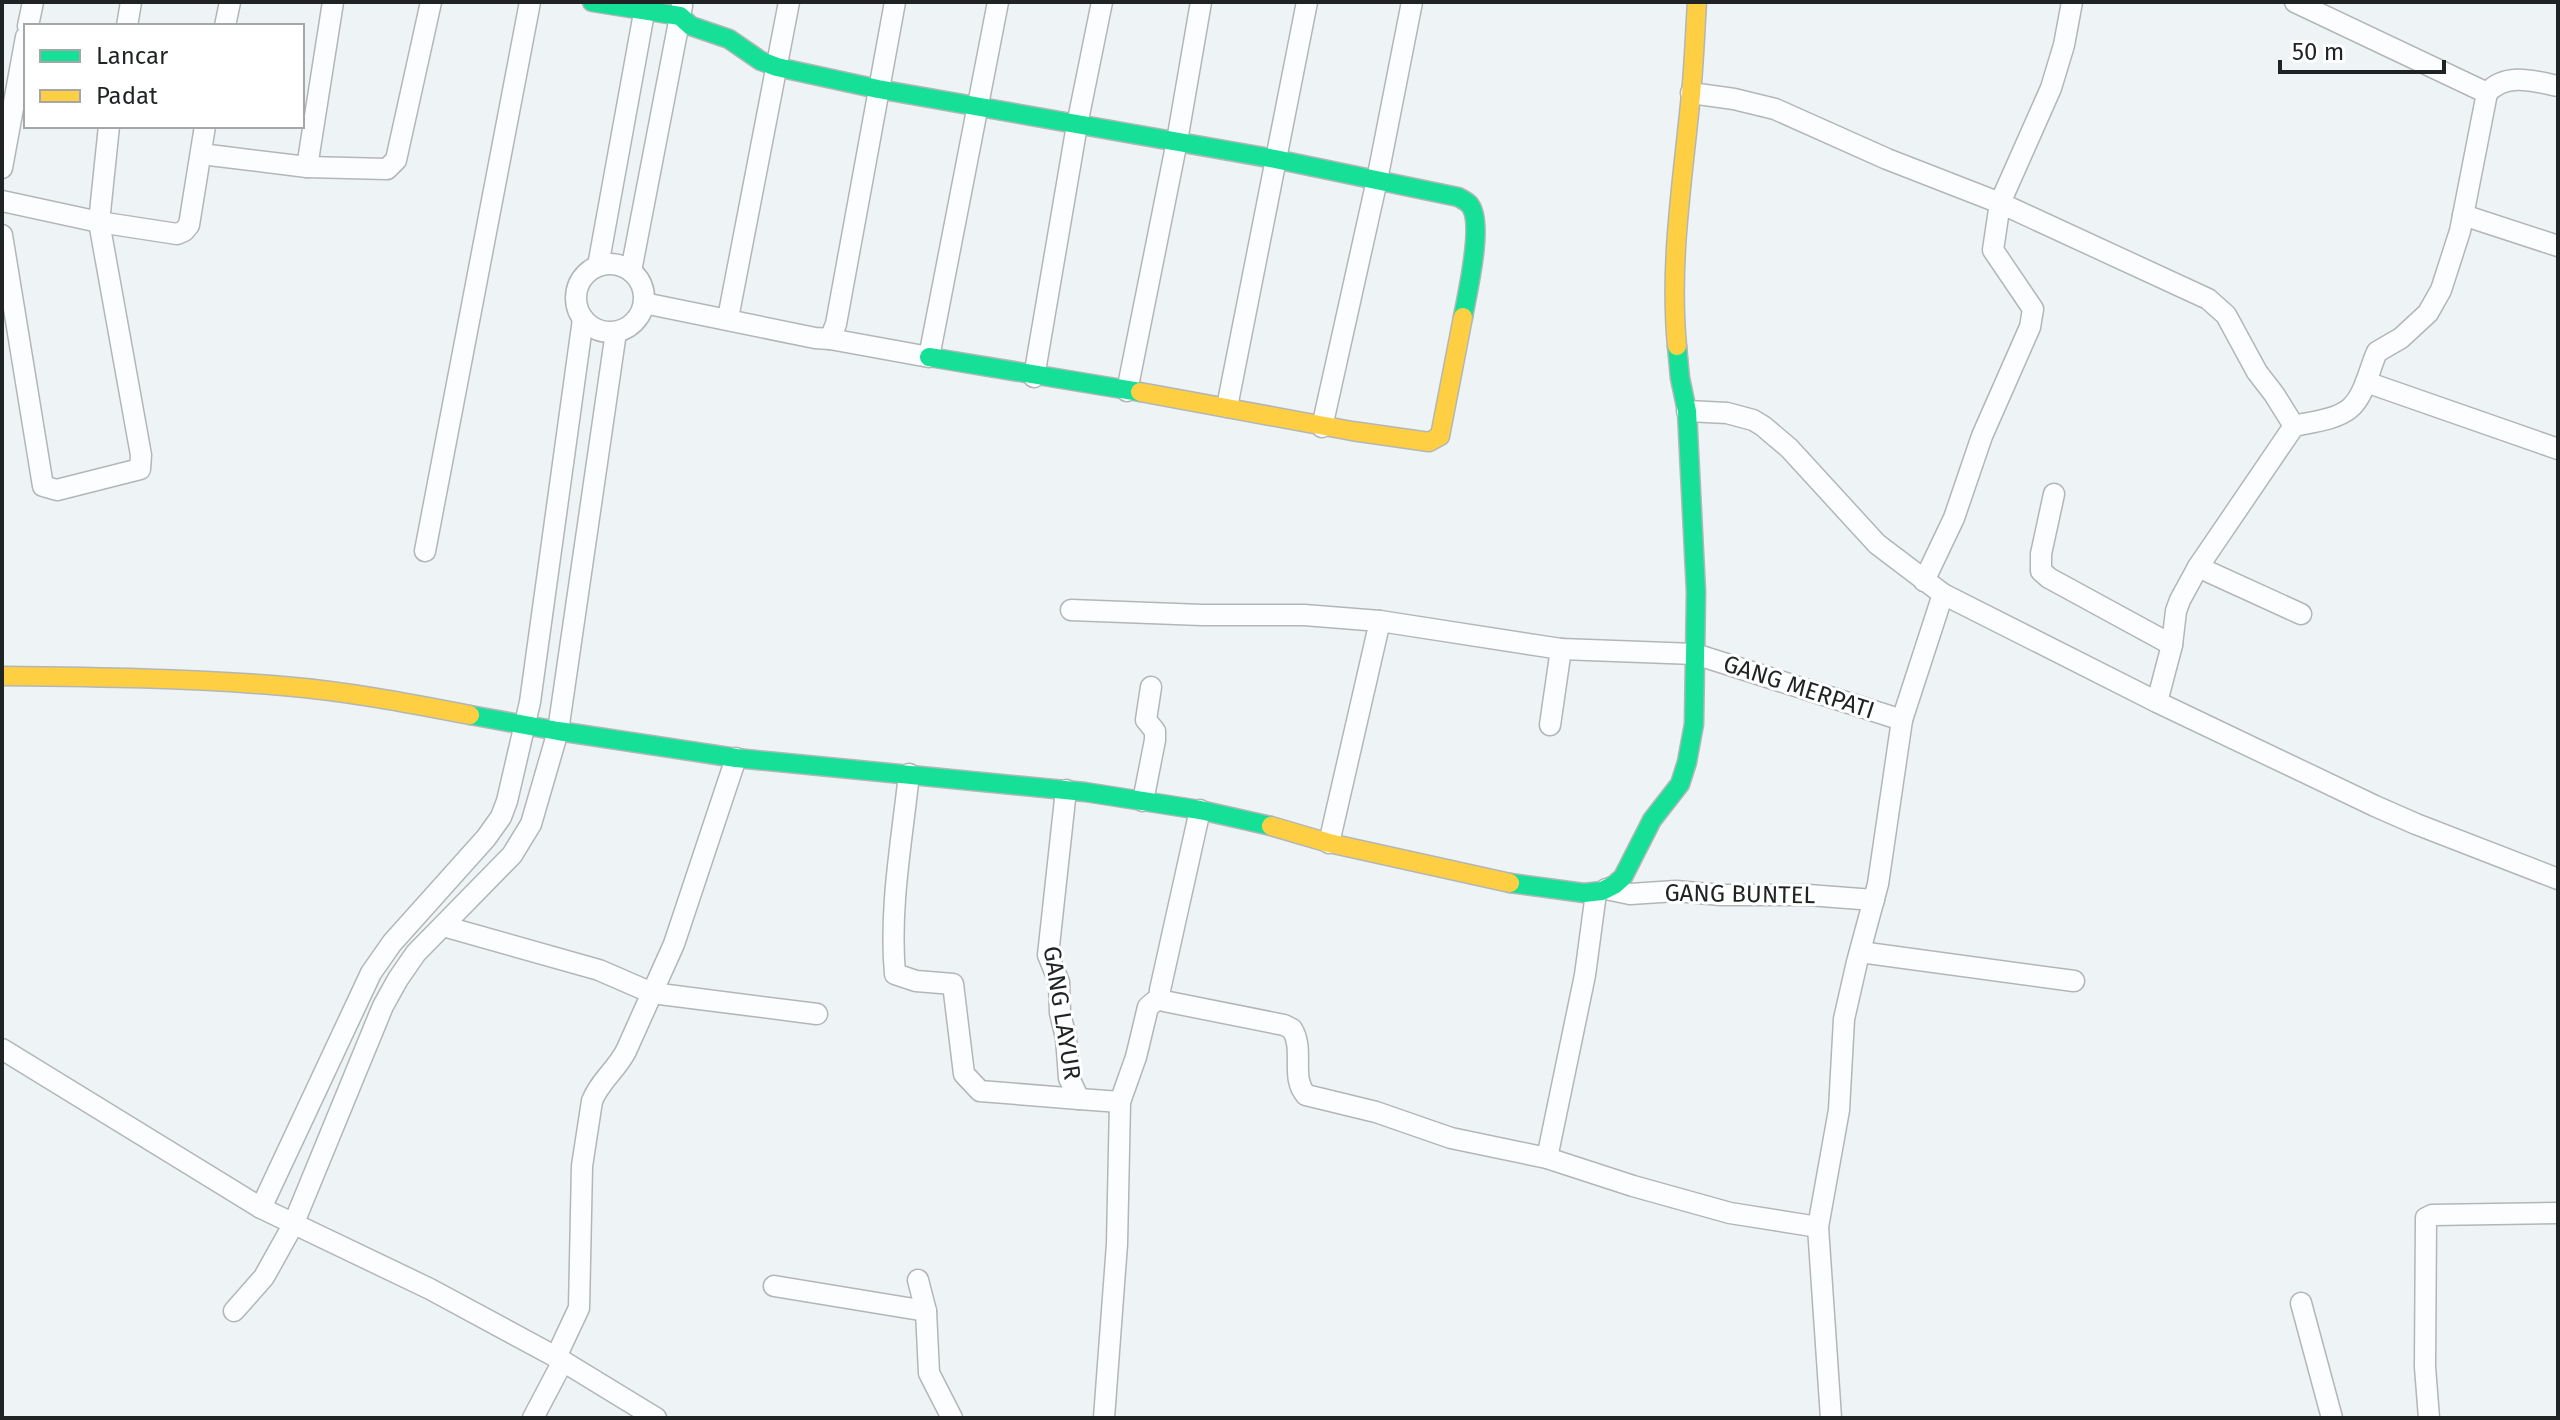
<svg xmlns="http://www.w3.org/2000/svg" width="2560" height="1420" font-family="'Fira Sans',sans-serif">
  <rect width="100%" height="100%" fill="#eef4f5"/>
  <g fill="none" stroke-linecap="round" stroke-linejoin="round">
    <defs>
      <g id="street">
        <polyline points="2295,2 2487,93"/>
        <polyline points="28,26 33,2"/>
        <polyline points="127,26 131,2"/>
        <polyline points="225,26 230,2"/>
        <polyline points="1691,93 1734,99 1775,109 1887,159 2000,203 2208,299 2226,315 2257,372 2274,394 2294,426"/>
        <polyline points="201,154 307,167 333,2"/>
        <polyline points="307,167 387,169 396,160 431,2"/>
        <polyline points="2,168 26,37"/>
        <polyline points="2,201 99,222 177,234 184,231 189,225 205,126"/>
        <polyline points="2463,215 2558,246"/>
        <polyline points="2,235 43,486 57,490 140,469 141,455 99,222 109,126"/>
        <circle cx="610" cy="298" r="34"/>
        <polyline points="598,266 646,2"/>
        <polyline points="631,271 682,6"/>
        <polyline points="644,303 815,338 830,339 836,324 895,2"/>
        <polyline points="728,318 789,2"/>
        <polyline points="830,339 929,357 998,2"/>
        <polyline points="1034,377 1077,125 1102,2"/>
        <polyline points="2366,382 2558,449"/>
        <polyline points="1127,391 1177,141 1201,2"/>
        <polyline points="1227,407 1307,2"/>
        <polyline points="1687,411 1727,413 1753,420 1763,426 1789,448 1877,544 1943,594 2157,702 2375,806 2416,824 2558,879"/>
        <polyline points="1322,427 1377,180 1412,2"/>
        <polyline points="2054,494 2041,554 2041,571 2049,578 2172,645"/>
        <polyline points="425,551 530,2"/>
        <polyline points="2198,567 2301,614"/>
        <polyline points="1924,581 1954,518 1982,436 2030,327 2033,309 1993,250 2000,203 2051,88 2064,45 2072,2"/>
        <polyline points="1071,610 1202,615 1304,615 1380,621 1329,843"/>
        <polyline points="1380,621 1561,649 1695,654 1902,720"/>
        <path d="M2157,702L2172,645L2176,611L2180,600L2198,567L2294,426C2311,422 2335,420 2349,409C2365,396 2369,369 2377,352L2401,338L2428,313L2441,290L2460,231L2487,93C2506,72 2534,81 2558,86"/>
        <polyline points="1550,725 1561,649"/>
        <path d="M909,774C902,840 889,908 895,974L916,981L953,984L964,1074L980,1091L1079,1099"/>
        <polyline points="1066,790 1048,955 1059,982 1060,1013 1066,1038 1069,1078 1079,1099 1120,1102"/>
        <polyline points="1143,801 1155,740 1155,731 1146,720 1151,687"/>
        <path d="M1200,810L1160,990V997L1164,1001L1284,1025L1292,1029C1305,1050 1290,1077 1306,1095L1376,1112L1451,1138L1547,1158L1633,1186L1730,1213L1818,1227"/>
        <polyline points="1606,889 1630,894 1676,891 1721,895 1808,895 1874,900"/>
        <polyline points="443,926 599,970 652,993 817,1014"/>
        <polyline points="1860,952 2074,981"/>
        <polyline points="2,1049 261,1208 430,1289 556,1357 656,1418"/>
        <polyline points="1547,1158 1585,975 1596,893"/>
        <polyline points="261,1208 371,973 392,943 486,838 501,817 507,801 530,702 583,319"/>
        <polyline points="918,1280 926,1311 929,1373 952,1418"/>
        <polyline points="774,1286 926,1311"/>
        <polyline points="2301,1303 2332,1418"/>
        <polyline points="234,1311 264,1277 293,1225 383,1006 398,979 416,953 512,855 531,824 558,731 616,332"/>
        <path d="M556,1357L579,1308L582,1166L592,1101C599,1082 617,1069 626,1051L674,944L736,758"/>
        <polyline points="533,1418 563,1361"/>
        <polyline points="1104,1418 1117,1244 1120,1102 1136,1057 1148,1007 1160,997"/>
        <polyline points="1831,1418 1818,1227 1839,1110 1844,1019 1857,962 1878,884 1902,720 1943,594"/>
        <polyline points="2429,1418 2425,1367 2426,1218 2432,1215 2558,1213"/>
      </g>
      <g id="fast">
        <path d="M592,2L680,16L691,26L729,39L761,61L777,67L878,89L1275,159L1458,197C1462,199 1466,201 1469,204C1485,221 1467,294 1463,317"/>
        <polyline points="929,357 1140,392"/>
        <polyline points="470,715 558,731 736,758 1085,792 1200,810 1271,826"/>
        <polyline points="1510,883 1584,893 1602,891 1614,885 1623,877 1652,820 1680,784 1687,762 1694,724 1696,592 1687,411 1680,378 1677,346"/>
      </g>
      <g id="slow">
        <path d="M1677,346C1669,261 1683,179 1691,94C1694,64 1695,33 1697,2"/>
        <polyline points="1140,392 1352,431 1429,442 1440,436 1463,317"/>
        <path d="M2,676C96,677 189,678 283,686C345,691 408,703 470,715"/>
        <polyline points="1271,826 1329,843 1510,883"/>
      </g>
    </defs>
    <use href="#street" stroke="#b2b6b7" stroke-width="23"/>
    <use href="#fast" stroke="#b2b6b7" stroke-width="21"/>
    <use href="#slow" stroke="#b2b6b7" stroke-width="21"/>
    <use href="#street" stroke="#fcfdfe" stroke-width="20"/>
    <use href="#fast" stroke="#16e098" stroke-width="18"/>
    <use href="#slow" stroke="#ffcf43" stroke-width="18"/>
  </g>
  <g text-anchor="middle" stroke-width="6" stroke-linejoin="round" paint-order="stroke">
    <g font-size="24" fill="#1f2324" stroke="#fff">
      <text transform="translate(1799 687) rotate(18)" y="8">GANG MERPATI</text>
      <text transform="translate(1740 894) rotate(1)" y="8">GANG BUNTEL</text>
      <text transform="translate(1062 1013) rotate(81)" y="8">GANG LAYUR</text>
    </g>
  </g>
  <rect width="2560" height="1420" fill="none" stroke="#1f2324" stroke-width="8"/>
  <rect x="24" y="24" width="280" height="104" fill="#ffffff" stroke="#a5a7a7" stroke-width="2"/>
  <rect x="40" y="50" width="40" height="12" fill="#16e098" stroke="#a5a7a7" stroke-width="2"/>
  <text x="96" y="64" font-size="24" fill="#1f2324">Lancar</text>
  <rect x="40" y="90" width="40" height="12" fill="#ffcf43" stroke="#a5a7a7" stroke-width="2"/>
  <text x="96" y="104" font-size="24" fill="#1f2324">Padat</text>
  <path d="M2280 60v12h164v-12" fill="none" stroke="#1f2324" stroke-width="4"/>
  <text x="2292" y="60" font-size="24" fill="#1f2324" stroke="#ffffff" stroke-width="6" paint-order="stroke">50 m</text>
</svg>
